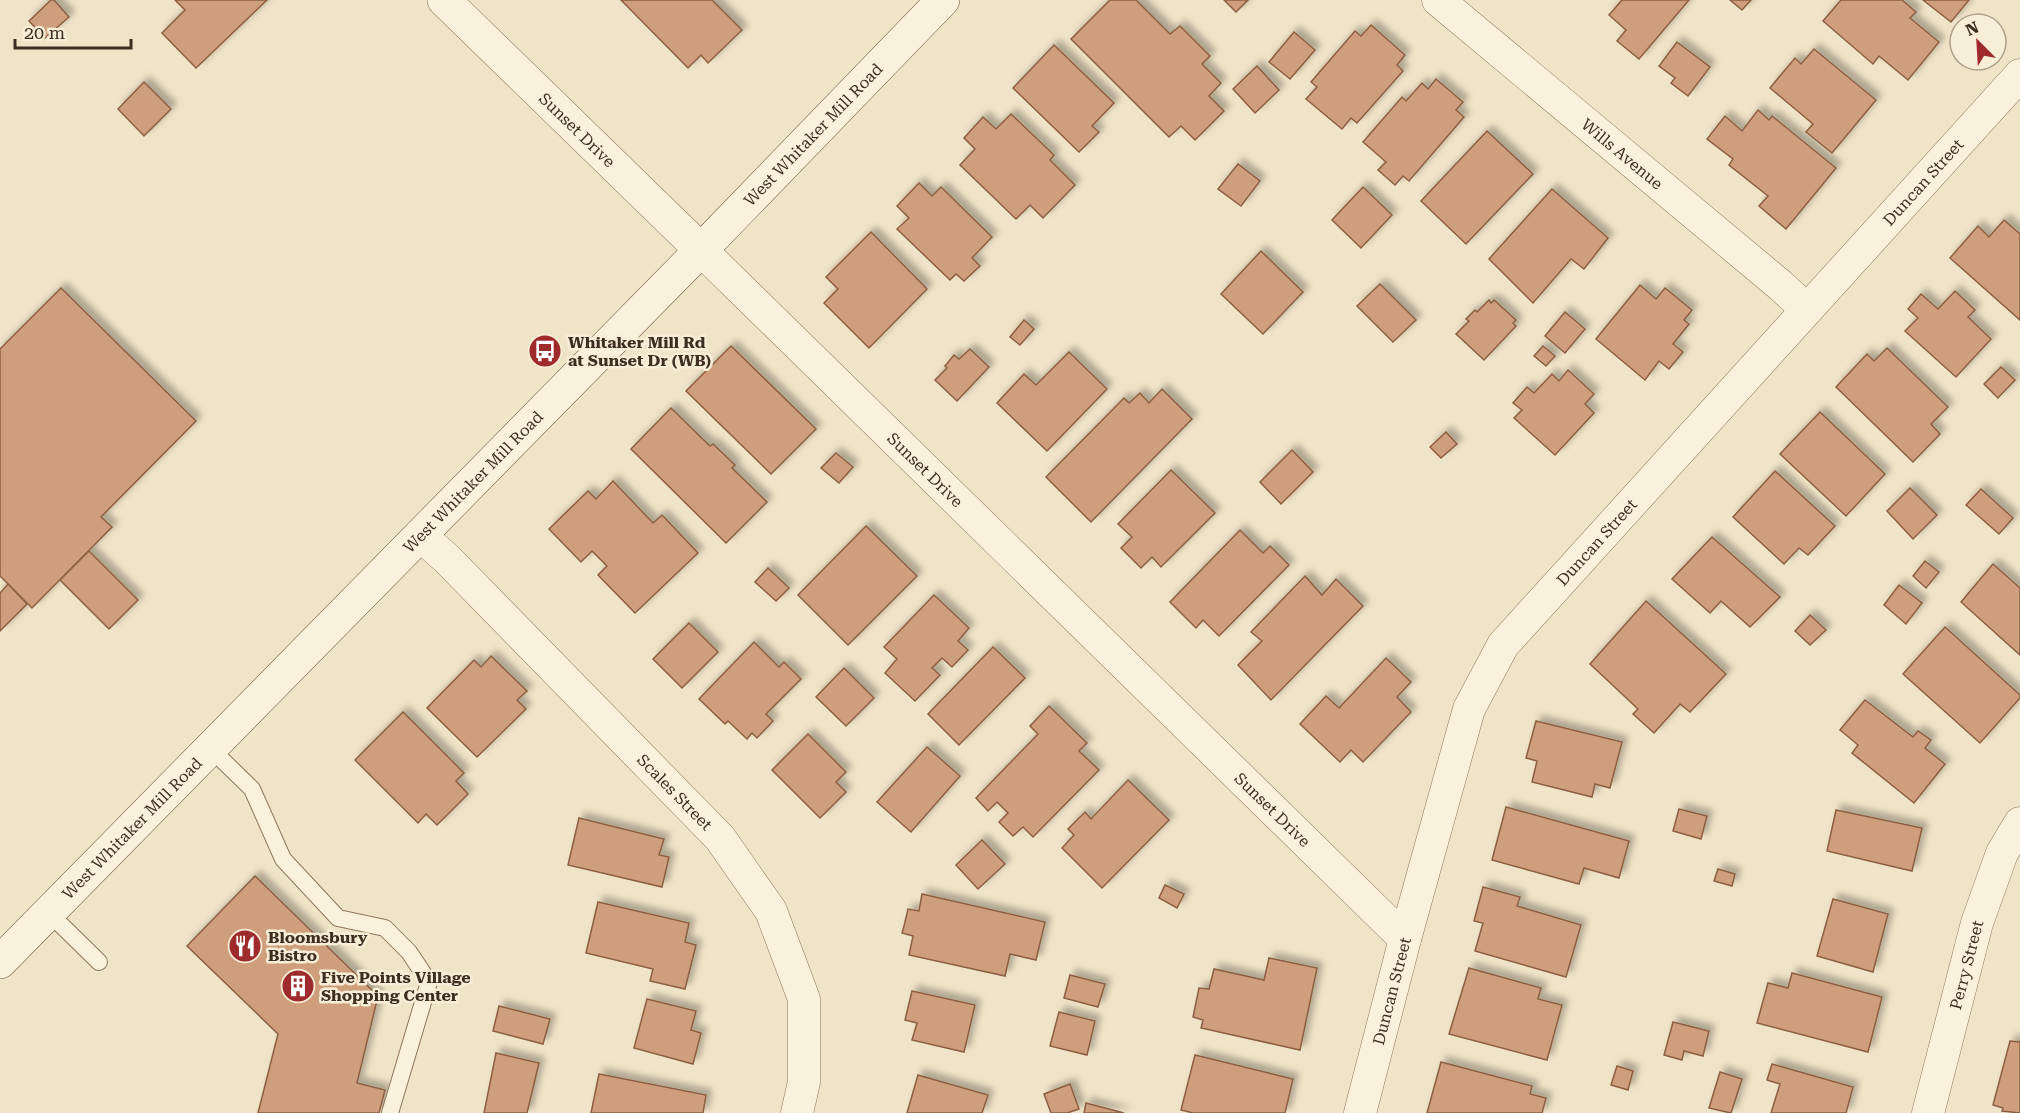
<svg xmlns="http://www.w3.org/2000/svg" width="2020" height="1113" font-family="'Roboto Serif',serif">
  <defs>
    <filter id="shadow"><feDropShadow dx="5.5" dy="-5.5" stdDeviation="3" flood-color="#0004"/></filter>
  </defs>
  <rect width="100%" height="100%" fill="#f0e4c8"/>
  <g fill="#cf9f7d" stroke="#8d5f41" stroke-width="1.5" filter="url(#shadow)">
    <polygon points="51,0 54,0 69,17 45,38 29,21"/>
    <polygon points="175,0 267,0 196,68 162,33 185,10"/>
    <polygon points="621,0 712,0 742,30 708,63 701,55 688,68"/>
    <polygon points="1110,0 1136,0 1170,34 1180,26 1210,56 1202,64 1221,83 1209,96 1224,111 1195,140 1181,126 1169,137 1071,39"/>
    <polygon points="1224,0 1248,0 1236,12"/>
    <polygon points="1622,0 1689,0 1639,59 1617,41 1626,30 1609,15"/>
    <polygon points="1730,0 1751,0 1742,10"/>
    <polygon points="1841,0 1902,0 1916,12 1910,18 1939,42 1908,80 1879,56 1873,64 1823,21"/>
    <polygon points="1923,0 1969,0 1951,22"/>
    <polygon points="1371,25 1405,55 1397,65 1403,71 1357,123 1351,118 1342,129 1306,99 1317,87 1311,82 1355,31 1361,36"/>
    <polygon points="1294,32 1315,50 1290,79 1269,62"/>
    <polygon points="1677,42 1710,67 1688,96 1671,83 1675,78 1659,66"/>
    <polygon points="1054,45 1114,103 1092,126 1099,132 1079,152 1013,88"/>
    <polygon points="1814,49 1876,100 1832,153 1806,132 1813,124 1770,88 1795,58 1801,64"/>
    <polygon points="1257,66 1279,90 1255,113 1233,89"/>
    <polygon points="1436,79 1463,102 1456,110 1464,117 1409,181 1403,176 1395,185 1378,170 1386,162 1363,142 1402,97 1406,101 1422,83 1428,89"/>
    <polygon points="144,82 171,109 144,136 118,109"/>
    <polygon points="1758,110 1769,120 1772,116 1836,168 1786,229 1759,206 1768,196 1729,165 1733,159 1707,139 1725,116 1742,131"/>
    <polygon points="1011,114 1054,155 1050,160 1075,185 1043,218 1030,205 1016,219 960,165 975,149 964,138 983,117 996,129"/>
    <polygon points="1487,131 1533,174 1466,244 1421,201"/>
    <polygon points="1238,164 1260,181 1241,206 1218,189"/>
    <polygon points="919,183 932,196 941,187 992,237 972,258 980,266 964,281 956,274 950,280 897,229 909,218 897,206"/>
    <polygon points="1363,187 1392,215 1361,248 1332,220"/>
    <polygon points="1552,189 1608,238 1584,269 1571,259 1533,303 1489,259"/>
    <polygon points="2004,220 2020,234 2020,320 1950,258 1978,226 1989,237"/>
    <polygon points="871,232 927,289 869,348 824,303 838,289 826,277"/>
    <polygon points="1261,251 1303,292 1263,334 1221,294"/>
    <polygon points="1380,284 1416,320 1393,342 1357,306"/>
    <polygon points="1640,285 1656,299 1665,288 1692,310 1684,320 1689,324 1673,344 1683,352 1669,369 1659,361 1645,380 1596,339"/>
    <polygon points="61,288 196,421 101,517 112,527 32,608 0,576 0,349"/>
    <polygon points="1955,291 1975,310 1968,317 1991,339 1956,377 1905,331 1918,318 1908,309 1921,294 1938,309"/>
    <polygon points="1489,300 1491,303 1494,300 1516,320 1513,323 1516,326 1484,360 1456,334 1469,321 1466,319 1475,310 1477,312"/>
    <polygon points="1565,312 1585,329 1565,353 1545,336"/>
    <polygon points="1024,320 1034,329 1020,345 1010,337"/>
    <polygon points="731,346 816,429 771,474 686,391"/>
    <polygon points="1543,346 1555,356 1546,366 1534,356"/>
    <polygon points="1887,348 1948,407 1931,424 1940,434 1913,462 1836,387 1867,354 1874,361"/>
    <polygon points="970,349 989,367 957,401 935,380 947,368 945,366 954,355 959,359"/>
    <polygon points="1069,352 1107,389 1047,451 997,403 1024,374 1036,385"/>
    <polygon points="2001,367 2015,380 1998,398 1984,384"/>
    <polygon points="1568,370 1594,394 1585,404 1594,413 1555,455 1514,418 1522,410 1513,403 1527,387 1534,393 1552,374 1559,381"/>
    <polygon points="1162,389 1192,419 1091,522 1046,477 1124,398 1129,403 1140,393 1149,403"/>
    <polygon points="671,408 710,446 713,444 735,465 732,468 767,502 726,543 631,449"/>
    <polygon points="1820,412 1885,474 1846,516 1780,454"/>
    <polygon points="1446,432 1457,444 1441,458 1430,447"/>
    <polygon points="1292,450 1313,472 1281,504 1260,482"/>
    <polygon points="836,453 853,467 839,483 821,468"/>
    <polygon points="1171,470 1215,513 1161,567 1152,557 1141,568 1121,548 1132,537 1118,524"/>
    <polygon points="1775,471 1835,526 1808,555 1799,548 1784,564 1733,517"/>
    <polygon points="613,481 653,523 662,515 698,553 635,613 598,575 607,566 592,551 581,562 549,529 588,491 596,499"/>
    <polygon points="1910,488 1937,515 1913,539 1887,511"/>
    <polygon points="1981,489 2013,518 1999,534 1966,505"/>
    <polygon points="866,526 917,576 848,645 798,595"/>
    <polygon points="1240,530 1263,553 1270,546 1289,565 1219,636 1203,620 1196,628 1170,602"/>
    <polygon points="1712,537 1780,597 1750,627 1721,601 1710,613 1672,579"/>
    <polygon points="89,551 138,600 109,629 60,580"/>
    <polygon points="1925,561 1939,572 1926,588 1913,576"/>
    <polygon points="1993,564 2020,588 2020,655 1961,602"/>
    <polygon points="768,568 789,588 776,601 755,582"/>
    <polygon points="1305,576 1322,595 1336,579 1363,606 1271,700 1238,665 1262,641 1251,632"/>
    <polygon points="8,584 27,604 0,631 0,593"/>
    <polygon points="1899,585 1922,603 1906,624 1884,605"/>
    <polygon points="934,595 969,628 958,641 968,650 952,667 942,658 932,668 940,675 915,701 885,673 897,659 884,647"/>
    <polygon points="1646,601 1726,674 1690,712 1680,704 1654,733 1633,714 1638,709 1590,664"/>
    <polygon points="1810,615 1826,630 1810,645 1795,631"/>
    <polygon points="689,623 718,652 682,688 653,659"/>
    <polygon points="1945,627 2020,695 2020,698 1980,743 1903,674"/>
    <polygon points="754,642 779,667 784,662 801,679 766,714 773,721 757,738 752,733 747,739 728,721 725,724 699,699"/>
    <polygon points="993,647 1025,678 959,745 928,714"/>
    <polygon points="491,656 527,691 517,700 526,709 477,757 427,708 474,660 481,667"/>
    <polygon points="1386,658 1411,682 1397,697 1411,712 1363,762 1351,750 1340,762 1300,724 1326,696 1339,708"/>
    <polygon points="844,668 874,698 846,726 816,697"/>
    <polygon points="1865,700 1913,737 1918,731 1931,740 1925,748 1945,764 1914,803 1852,753 1858,745 1840,730"/>
    <polygon points="1049,706 1087,743 1079,751 1099,770 1033,837 1023,827 1013,836 999,822 1008,813 997,802 988,811 976,798 1038,734 1030,726"/>
    <polygon points="403,712 464,773 456,781 468,794 437,825 426,814 418,823 355,760"/>
    <polygon points="1536,721 1622,742 1610,788 1595,784 1592,797 1532,782 1537,761 1526,758"/>
    <polygon points="808,734 846,772 836,782 846,792 820,818 772,770"/>
    <polygon points="927,747 960,776 911,832 877,802"/>
    <polygon points="1128,780 1169,820 1102,888 1062,848 1074,835 1068,829 1085,812 1091,819"/>
    <polygon points="1506,807 1629,841 1619,878 1584,868 1579,884 1492,860"/>
    <polygon points="1679,809 1707,816 1701,839 1673,831"/>
    <polygon points="1836,810 1922,828 1912,871 1827,851"/>
    <polygon points="579,818 664,839 659,855 669,857 662,887 568,865"/>
    <polygon points="982,840 1005,864 978,889 956,865"/>
    <polygon points="1718,869 1735,874 1732,886 1714,881"/>
    <polygon points="255,876 378,996 357,1083 385,1090 379,1113 258,1113 278,1034 187,946"/>
    <polygon points="1165,885 1184,894 1177,908 1159,898"/>
    <polygon points="1483,887 1520,897 1517,906 1581,925 1566,977 1475,951 1483,923 1474,921"/>
    <polygon points="922,894 1045,922 1036,960 1010,954 1005,976 909,955 913,936 902,933 904,926 908,909 919,911"/>
    <polygon points="1833,899 1888,914 1873,972 1817,956"/>
    <polygon points="598,902 689,923 685,942 696,945 685,989 650,981 653,969 586,953"/>
    <polygon points="1269,958 1317,968 1300,1050 1201,1028 1203,1020 1193,1017 1199,988 1209,989 1214,969 1264,980"/>
    <polygon points="1469,968 1541,988 1538,999 1562,1005 1547,1060 1449,1034"/>
    <polygon points="1792,973 1882,997 1868,1052 1757,1023 1768,983 1788,988"/>
    <polygon points="1070,975 1105,984 1098,1007 1064,998"/>
    <polygon points="912,991 975,1005 964,1052 912,1040 917,1023 905,1020"/>
    <polygon points="647,999 696,1011 691,1030 701,1033 693,1064 634,1048"/>
    <polygon points="499,1006 550,1019 543,1044 493,1031"/>
    <polygon points="1059,1012 1095,1021 1087,1055 1050,1046"/>
    <polygon points="1673,1022 1709,1031 1703,1056 1684,1051 1682,1060 1664,1055"/>
    <polygon points="2010,1041 2020,1042 2020,1113 2002,1111 2003,1108 1993,1105"/>
    <polygon points="496,1053 539,1063 527,1113 484,1113"/>
    <polygon points="1195,1055 1293,1079 1285,1113 1193,1113 1181,1110"/>
    <polygon points="1441,1062 1532,1086 1530,1094 1546,1098 1542,1113 1427,1113"/>
    <polygon points="1772,1064 1853,1087 1846,1113 1771,1113 1780,1084 1767,1080"/>
    <polygon points="1617,1066 1633,1071 1628,1090 1611,1085"/>
    <polygon points="1720,1072 1742,1079 1731,1113 1709,1108"/>
    <polygon points="599,1074 706,1095 703,1113 591,1113"/>
    <polygon points="918,1075 988,1095 982,1113 907,1113"/>
    <polygon points="1070,1084 1079,1109 1067,1113 1051,1113 1044,1094"/>
    <polygon points="1086,1103 1124,1113 1084,1113"/>
  </g>
  <g fill="none" stroke-linecap="round" stroke-linejoin="round">
    <defs>
      <g id="service">
        <polyline points="211,749 252,789 283,859 338,918 385,928 409,952 429,982 390,1113"/>
        <polyline points="49,913 99,962"/>
      </g>
      <g id="minor">
        <path id="s1" d="M1438,0L1780,285L1806,309"/>
        <path id="s2" d="M701,250L1405,939"/>
        <path id="s3" d="M420,535L447,559L720,838L771,911L804,999V1082L797,1113"/>
        <path id="s4" d="M1360,1113L1405,939L1469,709L1503,645L2020,75"/>
        <path id="s5" d="M1928,1113L1977,923L2002,853L2020,823"/>
      </g>
      <g id="tertiary">
        <path id="s6" d="M444,0L701,250"/>
      </g>
      <g id="secondary">
        <path id="s7" d="M0,962L701,250L943,0"/>
      </g>
    </defs>
    <use href="#service" stroke="#8d765c" stroke-width="18"/>
    <use href="#minor" stroke="#8d765c" stroke-width="33"/>
    <use href="#tertiary" stroke="#8d765c" stroke-width="34"/>
    <use href="#secondary" stroke="#6f573f" stroke-width="34"/>
    <use href="#service" stroke="#faf1dc" stroke-width="16"/>
    <use href="#minor" stroke="#faf1dc" stroke-width="32"/>
    <use href="#tertiary" stroke="#faf1dc" stroke-width="33"/>
    <use href="#secondary" stroke="#faf1dc" stroke-width="33"/>
  </g>
  <defs>
    <symbol id="bus-disc" viewBox="-11 -11 22 22"><circle r="9.5" fill="#9e2a2b" stroke="#f7eed8"/><path d="M-5-6H5V4H4V6H2V4H-2V6H-4V4H-5ZM-3.5-4V0h7V-4ZM-3.5 1.2v1.5H-2V1.2ZM2 1.2v1.5H3.5V1.2Z" fill="#fff"/></symbol>
    <symbol id="restaurant-disc" viewBox="-11 -11 22 22"><circle r="9.5" fill="#9e2a2b" stroke="#f7eed8"/><path d="M-5-6h1v4h1v-4h1v4h1v-4h1v5L-1.5 .5V6h-2V.5L-5-1ZM5-6V6H3V1.5H1.5Q1.5-4 5-6Z" fill="#fff"/></symbol>
    <symbol id="building-disc" viewBox="-11 -11 22 22"><circle r="9.5" fill="#9e2a2b" stroke="#f7eed8"/><path d="M-4-6H4V6H1V3H-1V6H-4ZM-2.5-4.3h1.7v1.8h-1.7ZM.8-4.3h1.7v1.8H.8ZM-2.5-1h1.7V.8h-1.7ZM.8-1h1.7V.8H.8Z" fill="#fff"/></symbol>
  </defs>
  <g fill-rule="evenodd">
    <use href="#bus-disc" x="526" y="332" width="38" height="38"/>
    <use href="#restaurant-disc" x="226" y="927" width="38" height="38"/>
    <use href="#building-disc" x="279" y="967" width="38" height="38"/>
  </g>
  <g text-anchor="middle" stroke-width="5" stroke-linejoin="round" paint-order="stroke">
    <g font-size="16" fill="#3d2e20" stroke="#f7eed8">
      <text dy="6" stroke="none"><textPath href="#s6" startOffset="186">Sunset Drive</textPath></text>
      <text dy="6" stroke="none"><textPath href="#s7" startOffset="1160">West Whitaker Mill Road</textPath></text>
      <text dy="6" stroke="none"><textPath href="#s1" startOffset="240">Wills Avenue</textPath></text>
      <text dy="6" stroke="none"><textPath href="#s4" startOffset="1116">Duncan Street</textPath></text>
      <text dy="6" stroke="none"><textPath href="#s2" startOffset="314">Sunset Drive</textPath></text>
      <text dy="6" stroke="none"><textPath href="#s7" startOffset="674">West Whitaker Mill Road</textPath></text>
      <text dy="6" stroke="none"><textPath href="#s4" startOffset="630">Duncan Street</textPath></text>
      <text dy="6" stroke="none"><textPath href="#s3" startOffset="362">Scales Street</textPath></text>
      <text dy="6" stroke="none"><textPath href="#s2" startOffset="800">Sunset Drive</textPath></text>
      <text dy="6" stroke="none"><textPath href="#s7" startOffset="188">West Whitaker Mill Road</textPath></text>
      <text dy="6" stroke="none"><textPath href="#s5" startOffset="153">Perry Street</textPath></text>
      <text dy="6" stroke="none"><textPath href="#s4" startOffset="126">Duncan Street</textPath></text>
    </g>
    <g font-size="16" font-weight="bold" fill="#3d2e20" stroke="#f7eed8" text-anchor="start">
      <text x="568" y="348">Whitaker Mill Rd<tspan x="568" dy="18">at Sunset Dr (WB)</tspan></text>
      <text x="268" y="943">Bloomsbury<tspan x="268" dy="18">Bistro</tspan></text>
      <text x="321" y="983">Five Points Village<tspan x="321" dy="18">Shopping Center</tspan></text>
    </g>
  </g>
  <g transform="translate(1978 42) rotate(336)"><circle r="28" fill="#f7eed8" stroke="#ada18e" stroke-width="1.5"/>
  <path d="M0-4.5L10 22L0 15L-10 22Z" fill="#9e2a2b"/>
  <text y="-9" font-size="16" font-weight="bold" text-anchor="middle" fill="#3d2e20">N</text>
  </g>
  <path d="M15 39v9h116v-9" fill="none" stroke="#3d2e20" stroke-width="3"/>
  <text x="24" y="39" font-size="18" fill="#3d2e20" stroke="#f7eed8" stroke-width="4.5" paint-order="stroke">20 m</text>
</svg>
